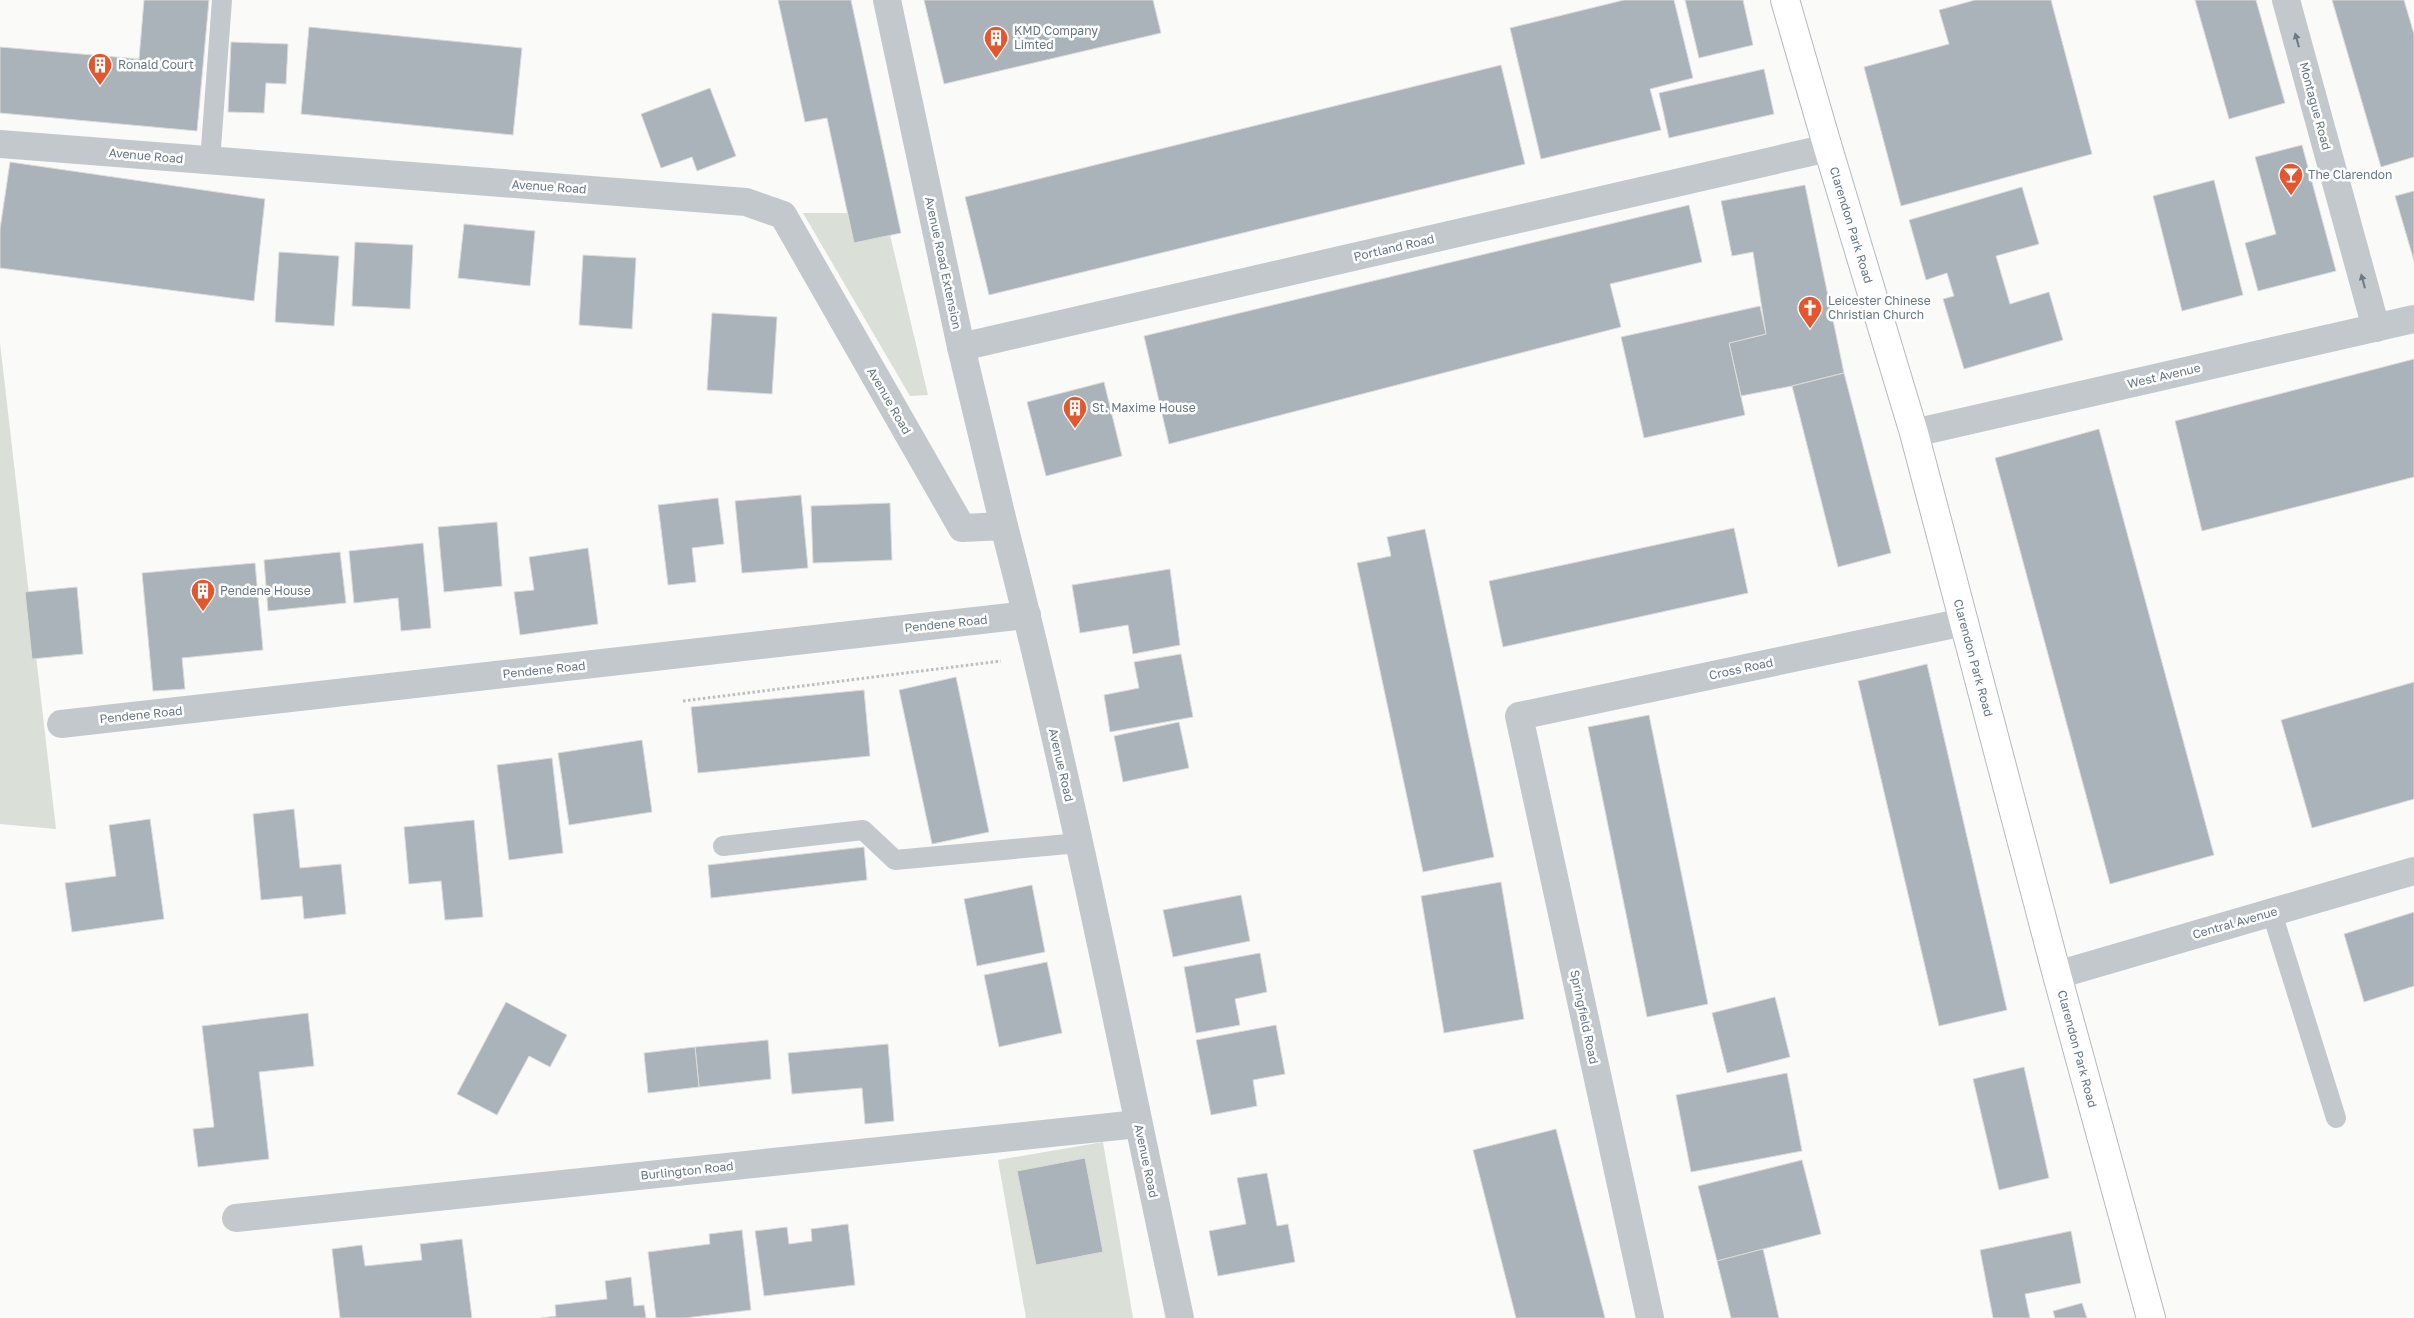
<svg xmlns="http://www.w3.org/2000/svg" width="2414" height="1318" font-family="'Golos Text',sans-serif">
  <rect width="100%" height="100%" fill="#fafaf8"/>
  <g fill="#dadfd7">
    <polygon points="803,213 847,213 854,243 890,235 928,395 910,396"/>
    <polygon points="0,343 56,829 0,824"/>
    <polygon points="1103,1142 1133,1318 1026,1318 998,1160"/>
  </g>
  <g fill="#aab3b9" stroke="#dcdcda">
    <polygon points="144,0 209,0 197,131 0,113 0,47 139,59"/>
    <polygon points="778,0 851,0 901,233 854,243 827,118 805,122"/>
    <polygon points="924,0 1153,0 1161,33 944,84"/>
    <polygon points="1624,0 1674,0 1693,78 1650,89 1661,130 1541,159 1510,28"/>
    <polygon points="1685,0 1743,0 1753,45 1699,58"/>
    <polygon points="1975,0 2051,0 2092,154 1901,206 1864,67 1949,44 1939,10"/>
    <polygon points="2195,0 2256,0 2285,103 2229,119"/>
    <polygon points="2332,0 2404,0 2414,34 2414,157 2381,167"/>
    <polygon points="309,27 522,48 513,135 301,114"/>
    <polygon points="231,42 288,44 286,84 266,83 264,113 228,112"/>
    <polygon points="1501,65 1525,164 989,295 965,197"/>
    <polygon points="1764,69 1774,114 1669,138 1659,93"/>
    <polygon points="710,88 736,156 697,171 692,157 661,168 641,114"/>
    <polygon points="2302,145 2336,271 2258,291 2245,243 2276,234 2255,157"/>
    <polygon points="10,162 265,199 254,301 0,268 0,229"/>
    <polygon points="2214,180 2243,295 2182,311 2153,196"/>
    <polygon points="1805,185 1844,373 1792,386 1741,396 1729,343 1766,334 1753,252 1732,256 1721,201"/>
    <polygon points="2022,187 2039,244 1996,256 2010,304 2049,292 2063,340 1964,369 1943,299 1954,296 1947,273 1926,280 1909,220"/>
    <polygon points="2414,191 2414,261 2395,196"/>
    <polygon points="1689,205 1702,262 1610,284 1621,327 1169,444 1144,336"/>
    <polygon points="464,224 535,231 530,286 458,278"/>
    <polygon points="355,242 413,245 410,309 352,306"/>
    <polygon points="279,252 339,256 334,326 275,322"/>
    <polygon points="583,255 636,258 632,329 579,325"/>
    <polygon points="1760,306 1766,334 1729,343 1745,415 1644,438 1621,337"/>
    <polygon points="712,313 777,317 772,394 707,390"/>
    <polygon points="2414,359 2414,477 2202,531 2175,421"/>
    <polygon points="1844,373 1891,553 1838,567 1792,386"/>
    <polygon points="1104,382 1122,456 1046,476 1027,402"/>
    <polygon points="2099,429 2214,855 2110,884 1995,458"/>
    <polygon points="801,495 808,568 742,573 735,501"/>
    <polygon points="718,498 724,544 692,548 696,582 668,585 658,505"/>
    <polygon points="890,503 892,560 813,563 811,506"/>
    <polygon points="497,522 502,586 444,592 438,527"/>
    <polygon points="1734,528 1748,593 1503,647 1489,581"/>
    <polygon points="1425,529 1494,857 1423,872 1357,563 1391,556 1387,537"/>
    <polygon points="423,543 431,628 401,631 398,598 354,603 349,551"/>
    <polygon points="588,548 598,624 520,635 514,592 534,590 529,557"/>
    <polygon points="340,552 346,603 268,611 264,560"/>
    <polygon points="255,563 263,650 182,658 185,689 153,691 142,573"/>
    <polygon points="1170,569 1180,645 1133,654 1128,625 1080,633 1072,585"/>
    <polygon points="77,587 83,654 32,659 25,592"/>
    <polygon points="1181,654 1193,717 1110,732 1104,695 1139,688 1134,662"/>
    <polygon points="1927,664 2007,1010 1939,1026 1858,681"/>
    <polygon points="956,677 989,832 932,844 899,690"/>
    <polygon points="2414,682 2414,799 2312,828 2281,720"/>
    <polygon points="864,690 870,756 698,773 691,707"/>
    <polygon points="1649,715 1708,1004 1647,1017 1588,727"/>
    <polygon points="1179,722 1189,768 1123,782 1114,736"/>
    <polygon points="642,740 652,812 569,825 558,753"/>
    <polygon points="552,758 563,853 509,860 497,765"/>
    <polygon points="294,809 300,868 341,864 346,914 304,919 302,896 261,900 253,814"/>
    <polygon points="150,819 164,919 72,932 65,883 116,876 109,825"/>
    <polygon points="474,820 483,917 445,920 441,881 409,884 404,827"/>
    <polygon points="864,847 867,880 711,898 708,865"/>
    <polygon points="1501,882 1524,1019 1444,1033 1421,896"/>
    <polygon points="1032,885 1045,952 977,966 964,899"/>
    <polygon points="1241,895 1250,941 1173,957 1163,910"/>
    <polygon points="2414,912 2414,986 2364,1002 2344,934"/>
    <polygon points="1260,953 1267,992 1235,999 1240,1025 1196,1033 1184,967"/>
    <polygon points="1047,962 1062,1033 999,1047 984,975"/>
    <polygon points="1775,997 1790,1057 1727,1073 1712,1013"/>
    <polygon points="506,1002 567,1035 550,1067 529,1056 497,1115 457,1094"/>
    <polygon points="308,1013 314,1066 259,1072 269,1159 198,1167 193,1129 214,1127 202,1026"/>
    <polygon points="1276,1025 1285,1074 1253,1080 1257,1106 1211,1115 1196,1040"/>
    <polygon points="768,1040 771,1079 699,1087 695,1047"/>
    <polygon points="888,1044 894,1121 865,1124 862,1088 792,1094 788,1053"/>
    <polygon points="695,1047 699,1087 648,1093 644,1053"/>
    <polygon points="2024,1067 2049,1178 1999,1190 1973,1079"/>
    <polygon points="1787,1073 1802,1151 1691,1172 1676,1095"/>
    <polygon points="1556,1129 1605,1318 1516,1318 1473,1150"/>
    <polygon points="1085,1158 1103,1252 1036,1265 1017,1171"/>
    <polygon points="1802,1160 1821,1234 1717,1261 1698,1186"/>
    <polygon points="1267,1173 1277,1226 1288,1224 1295,1262 1218,1276 1209,1231 1246,1224 1237,1178"/>
    <polygon points="848,1224 855,1285 764,1296 755,1231 787,1227 789,1244 812,1241 811,1229"/>
    <polygon points="742,1230 751,1310 685,1318 656,1318 648,1252 710,1244 709,1234"/>
    <polygon points="2071,1231 2081,1283 2025,1294 2030,1318 1993,1318 1980,1250"/>
    <polygon points="462,1239 472,1318 340,1318 332,1249 362,1245 365,1266 422,1260 420,1244"/>
    <polygon points="1763,1249 1779,1318 1731,1318 1717,1261"/>
    <polygon points="631,1277 634,1306 644,1305 646,1318 541,1318 556,1316 555,1305 607,1299 605,1281"/>
    <polygon points="2082,1303 2087,1318 2055,1318 2053,1311"/>
  </g>
  <g fill="none" stroke-linecap="round" stroke-linejoin="round">
    <defs>
      <polyline id="secondary" points="1785,0 1828,148 1914,433 2057,975 2151,1318"/>
    </defs>
    <use href="#secondary" stroke="#b3babf" stroke-width="30"/>
    <polyline stroke="#bbbfc2" stroke-width="3" stroke-dasharray="2.5 2.5" stroke-linecap="butt" points="683,701 1001,661"/>
    <g stroke="#c3c8cc" stroke-width="20">
      <polyline points="210,161 222,0"/>
      <polyline points="723,846 863,830 895,860 1079,843"/>
      <polyline points="2272,913 2336,1118"/>
    </g>
    <g stroke="#c3c8cc" stroke-width="28">
      <polyline points="887,0 961,347 1004,526"/>
      <polyline points="2286,0 2376,328"/>
      <path d="M0,144L746,202L783,215L962,528L1004,526C1072,788 1123,1054 1180,1318"/>
      <polyline points="961,347 1828,148"/>
      <polyline points="1914,433 2414,319"/>
      <polyline points="61,724 1027,615"/>
      <polyline points="2057,975 2414,871"/>
      <polyline points="236,1218 1138,1124"/>
      <polyline points="1650,1318 1519,716 1964,622"/>
    </g>
    <use href="#secondary" stroke="#fff" stroke-width="28"/>
  </g>
  <defs><path id="oneway-solid" d="M-6-.8H1V-3.2L6.5 0L1 3.2V.8H-6Z" transform="scale(1.25)"/></defs>
  <g fill="#6a7a87">
    <use href="#oneway-solid" transform="translate(2297 40) rotate(-105)"/>
    <use href="#oneway-solid" transform="translate(2363 281) rotate(-105)"/>
  </g>
  <defs>
    <symbol id="building-pin" viewBox="-11 -11 22 30"><path d="M0 17L-7.5 6A9.5 9.5 0 1 1 7.5 6Z" fill="#e4572e" stroke="#fff"/><path d="M-4-6H4V6H1V3H-1V6H-4ZM-2.5-4.3h1.7v1.8h-1.7ZM.8-4.3h1.7v1.8H.8ZM-2.5-1h1.7V.8h-1.7ZM.8-1h1.7V.8H.8Z" fill="#fff"/></symbol>
    <symbol id="bar-pin" viewBox="-11 -11 22 30"><path d="M0 17L-7.5 6A9.5 9.5 0 1 1 7.5 6Z" fill="#e4572e" stroke="#fff"/><path d="M-6-5H6L.8 .8V4.5H3.5V6h-7V4.5H-.8V.8Z" fill="#fff"/></symbol>
    <symbol id="church-pin" viewBox="-11 -11 22 30"><path d="M0 17L-7.5 6A9.5 9.5 0 1 1 7.5 6Z" fill="#e4572e" stroke="#fff"/><path d="M-1.2-6h2.4v3.5h3.3v2.4h-3.3V6h-2.4V-.1h-3.3v-2.4h3.3Z" fill="#fff"/></symbol>
  </defs>
  <g fill-rule="evenodd">
    <use href="#building-pin" x="982" y="24" width="28" height="38"/>
    <use href="#building-pin" x="86" y="51" width="28" height="38"/>
    <use href="#bar-pin" x="2277" y="161" width="28" height="38"/>
    <use href="#church-pin" x="1796" y="294" width="28" height="38"/>
    <use href="#building-pin" x="1061" y="394" width="28" height="38"/>
    <use href="#building-pin" x="189" y="577" width="28" height="38"/>
  </g>
  <g text-anchor="middle" stroke-width="5" stroke-linejoin="round" paint-order="stroke">
    <g font-size="12" fill="#657683" stroke="#fff" text-anchor="start">
      <text x="1014" y="35">KMD Company<tspan x="1014" dy="14">Limted</tspan></text>
      <text x="118" y="69">Ronald Court</text>
      <text x="2308" y="179">The Clarendon</text>
      <text x="1828" y="305">Leicester Chinese<tspan x="1828" dy="14">Christian Church</tspan></text>
      <text x="1092" y="412">St. Maxime House</text>
      <text x="220" y="595">Pendene House</text>
    </g>
    <g font-size="12" fill="#657683" stroke="#fff">
      <text transform="translate(2315 106) rotate(75)" y="4">Montague Road</text>
      <text transform="translate(146 156) rotate(5)" y="4">Avenue Road</text>
      <text transform="translate(549 187) rotate(4)" y="4">Avenue Road</text>
      <text transform="translate(1851 225) rotate(73)" y="4">Clarendon Park Road</text>
      <text transform="translate(1394 248) rotate(-13)" y="4">Portland Road</text>
      <text transform="translate(943 263) rotate(78)" y="4">Avenue Road Extension</text>
      <text transform="translate(2164 376) rotate(-13)" y="4">West Avenue</text>
      <text transform="translate(889 401) rotate(60)" y="4">Avenue Road</text>
      <text transform="translate(946 624) rotate(-6)" y="4">Pendene Road</text>
      <text transform="translate(1973 658) rotate(75)" y="4">Clarendon Park Road</text>
      <text transform="translate(1741 669) rotate(-12)" y="4">Cross Road</text>
      <text transform="translate(544 670) rotate(-6)" y="4">Pendene Road</text>
      <text transform="translate(141 715) rotate(-6)" y="4">Pendene Road</text>
      <text transform="translate(1061 765) rotate(77)" y="4">Avenue Road</text>
      <text transform="translate(2235 923) rotate(-16)" y="4">Central Avenue</text>
      <text transform="translate(1584 1017) rotate(78)" y="4">Springfield Road</text>
      <text transform="translate(2077 1049) rotate(75)" y="4">Clarendon Park Road</text>
      <text transform="translate(1146 1161) rotate(78)" y="4">Avenue Road</text>
      <text transform="translate(687 1171) rotate(-6)" y="4">Burlington Road</text>
    </g>
  </g>
</svg>
